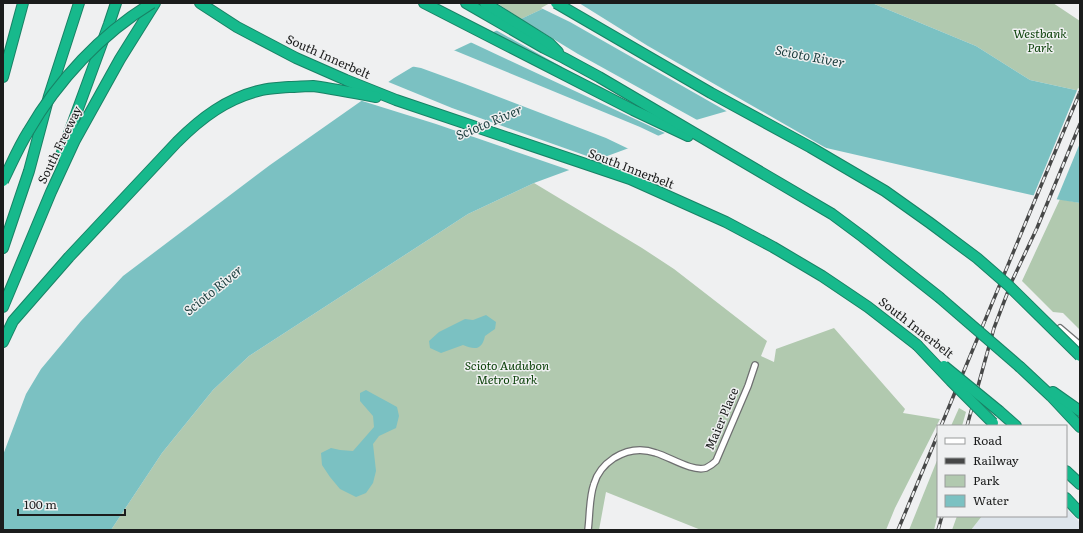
<svg xmlns="http://www.w3.org/2000/svg" width="1083" height="533" font-family="Literata,serif">
  <rect width="100%" height="100%" fill="#eff0f1"/>
  <polygon fill="#dee5ec" points="1066,508 1080,523 1080,530 971,530 982,516 1066,516"/>
  <g fill="#b1c9af">
    <polygon points="497,3 555,3 521,19"/>
    <polygon points="872,3 1053,3 1080,21 1080,91 1030,80 976,46"/>
    <polygon points="534,183 642,248 674,269 767,341 761,356 774,362 776,349 834,328 905,409 903,413 940,419 895,508 886,530 701,530 606,492 599,530 111,530 162,453 213,390 249,356 468,214"/>
    <polygon points="1060,199 1080,203 1080,330 1063,313 1053,312 1022,281"/>
    <polygon points="959,408 966,412 962,426 951,426"/>
    <polygon points="938,458 938,514 934,530 909,530"/>
    <polygon points="957,516 982,516 971,530 952,530"/>
  </g>
  <g fill="#7bc1c2">
    <polygon points="555,3 872,3 976,46 1030,80 1080,91 1080,203 1036,196 822,147 741,107 696,120 629,148 534,183 468,214 249,356 213,390 162,453 111,530 3,530 3,455 26,394 41,369 81,321 123,276 270,165 394,78 414,66 455,50"/>
    <path d="M486,315L496,322L495,329L492,331L485,336C482,350 475,350 463,345L441,353L430,348L429,341L439,332L465,319L473,320Z"/>
    <path d="M366,390C376,396 387,401 397,407L399,416L396,428L379,436L373,444L376,471L373,483L366,493L356,497L340,489L330,477L322,465L321,453L331,448L340,450L353,451L374,427L373,416L360,401V393Z"/>
  </g>
  <g fill="#eff0f1">
    <polygon points="550,3 579,3 648,46 833,152 821,149 741,109 728,112 570,22 541,8"/>
    <polygon points="519,18 578,54 699,121 667,134 468,41 490,31 562,68 562,67 494,29"/>
    <polygon points="451,49 640,127 661,137 631,150 606,138 465,84 421,68 410,66"/>
    <polygon points="386,81 452,108 601,161 572,171 436,124 359,100"/>
    <polygon points="1078,88 1080,89 1080,143 1056,201 1033,197"/>
  </g>
  <g fill="none" stroke-linecap="round" stroke-linejoin="round">
    <defs>
      <g id="street">
        <polyline points="1060,328 1080,345"/>
        <path d="M588,530C590,515 589,498 594,484C597,473 605,464 614,458C627,450 642,448 656,453C670,457 692,472 706,468C710,466 713,464 716,461L748,386L755,365"/>
      </g>
      <g id="highway">
        <polyline points="200,3 237,27 296,58 346,80 396,100 630,179 726,222 773,247 822,276 868,307 917,345"/>
        <polyline points="424,3 633,110 688,136"/>
        <polyline points="466,3 544,48 564,58 599,77 832,214 863,237 939,297"/>
        <polyline points="485,3 549,43 558,52"/>
        <polyline points="3,77 23,3"/>
        <polyline points="61,155 109,24 116,3"/>
        <polyline points="3,248 29,171 49,96 79,3"/>
        <polyline points="3,307 51,192 75,140 120,59 155,3"/>
        <path d="M3,342L13,321L69,257L177,142C201,118 227,98 262,90C270,88 280,88 289,87C297,87 305,86 313,86C334,89 355,93 376,97"/>
        <polyline points="1020,367 1051,396 1080,427"/>
        <polyline points="1053,392 1080,411"/>
        <polyline points="999,411 1016,426"/>
        <polyline points="1066,471 1080,484"/>
        <polyline points="1066,498 1080,513"/>
      </g>
    </defs>
    <use href="#street" stroke="#6e6f70" stroke-width="8"/>
    <use href="#highway" stroke="#188265" stroke-width="12"/>
    <use href="#street" stroke="#fff" stroke-width="5.5"/>
    <use href="#highway" stroke="#17b98c" stroke-width="10"/>
    <defs>
      <g id="rail">
        <polyline points="941,426 1080,92"/>
        <polyline points="967,426 994,328 1012,281 1037,228 1080,124"/>
        <polyline points="898,530 938,434"/>
        <polyline points="938,530 942,516"/>
      </g>
    </defs>
    <use href="#rail" stroke="#474848" stroke-width="3.5"/>
    <use href="#rail" stroke="#eff0f1" stroke-width="2" stroke-dasharray="6" stroke-linecap="butt"/>
    <defs>
      <g id="highway-bridge">
        <polyline points="556,3 711,93 810,147 885,191 930,223 977,258 1008,285 1080,356"/>
        <path d="M3,181C11,165 18,148 28,132C58,80 101,34 152,3"/>
        <polyline points="939,297 1020,367"/>
        <polyline points="917,345 951,381 993,423"/>
        <polyline points="944,366 999,411"/>
      </g>
    </defs>
    <use href="#highway-bridge" stroke="#188265" stroke-width="12" stroke-linecap="butt"/>
    <use href="#highway-bridge" stroke="#17b98c" stroke-width="10"/>
  </g>
  <g text-anchor="middle" stroke-width="3" stroke-linejoin="round" paint-order="stroke">
    <g font-size="12" font-style="italic" fill="#0e430c" stroke="#eff0f1">
      <text x="1040" y="38">Westbank<tspan x="1040" dy="14">Park</tspan></text>
      <text x="507" y="370">Scioto Audubon<tspan x="507" dy="14">Metro Park</tspan></text>
    </g>
    <g font-size="12" fill="#1b1c1c" stroke="#eff0f1">
      <text transform="translate(328 57) rotate(24)" y="4">South Innerbelt</text>
      <text transform="translate(60 145) rotate(-64)" y="4">South Freeway</text>
      <text transform="translate(631 169) rotate(21)" y="4">South Innerbelt</text>
      <text transform="translate(916 328) rotate(38)" y="4">South Innerbelt</text>
      <text transform="translate(722 419) rotate(-67)" y="4">Maier Place</text>
    </g>
    <g font-size="13" font-style="italic" fill="#1c3f3f" stroke="#eff0f1">
      <text transform="translate(810 56) rotate(11)" y="5">Scioto River</text>
      <text transform="translate(489 122) rotate(-23)" y="5">Scioto River</text>
      <text transform="translate(213 290) rotate(-39)" y="5">Scioto River</text>
    </g>
  </g>
  <rect width="1083" height="533" fill="none" stroke="#1b1c1c" stroke-width="8"/>
  <rect x="937" y="425" width="130" height="92" fill="#eff0f1" stroke="#9a9b9c"/>
  <rect x="945" y="438" width="20" height="6" fill="#ffffff" stroke="#9a9b9c"/>
  <text x="973" y="445" font-size="12" fill="#1b1c1c">Road</text>
  <rect x="945" y="458" width="20" height="6" fill="#474848" stroke="#9a9b9c"/>
  <text x="973" y="465" font-size="12" fill="#1b1c1c">Railway</text>
  <rect x="945" y="475" width="20" height="12" fill="#b1c9af" stroke="#9a9b9c"/>
  <text x="973" y="485" font-size="12" fill="#1b1c1c">Park</text>
  <rect x="945" y="495" width="20" height="12" fill="#7bc1c2" stroke="#9a9b9c"/>
  <text x="973" y="505" font-size="12" fill="#1b1c1c">Water</text>
  <path d="M18 509v6h107v-6" fill="none" stroke="#1b1c1c" stroke-width="2"/>
  <text x="24" y="509" font-size="12" fill="#1b1c1c" stroke="#eff0f1" stroke-width="3" paint-order="stroke">100 m</text>
</svg>
